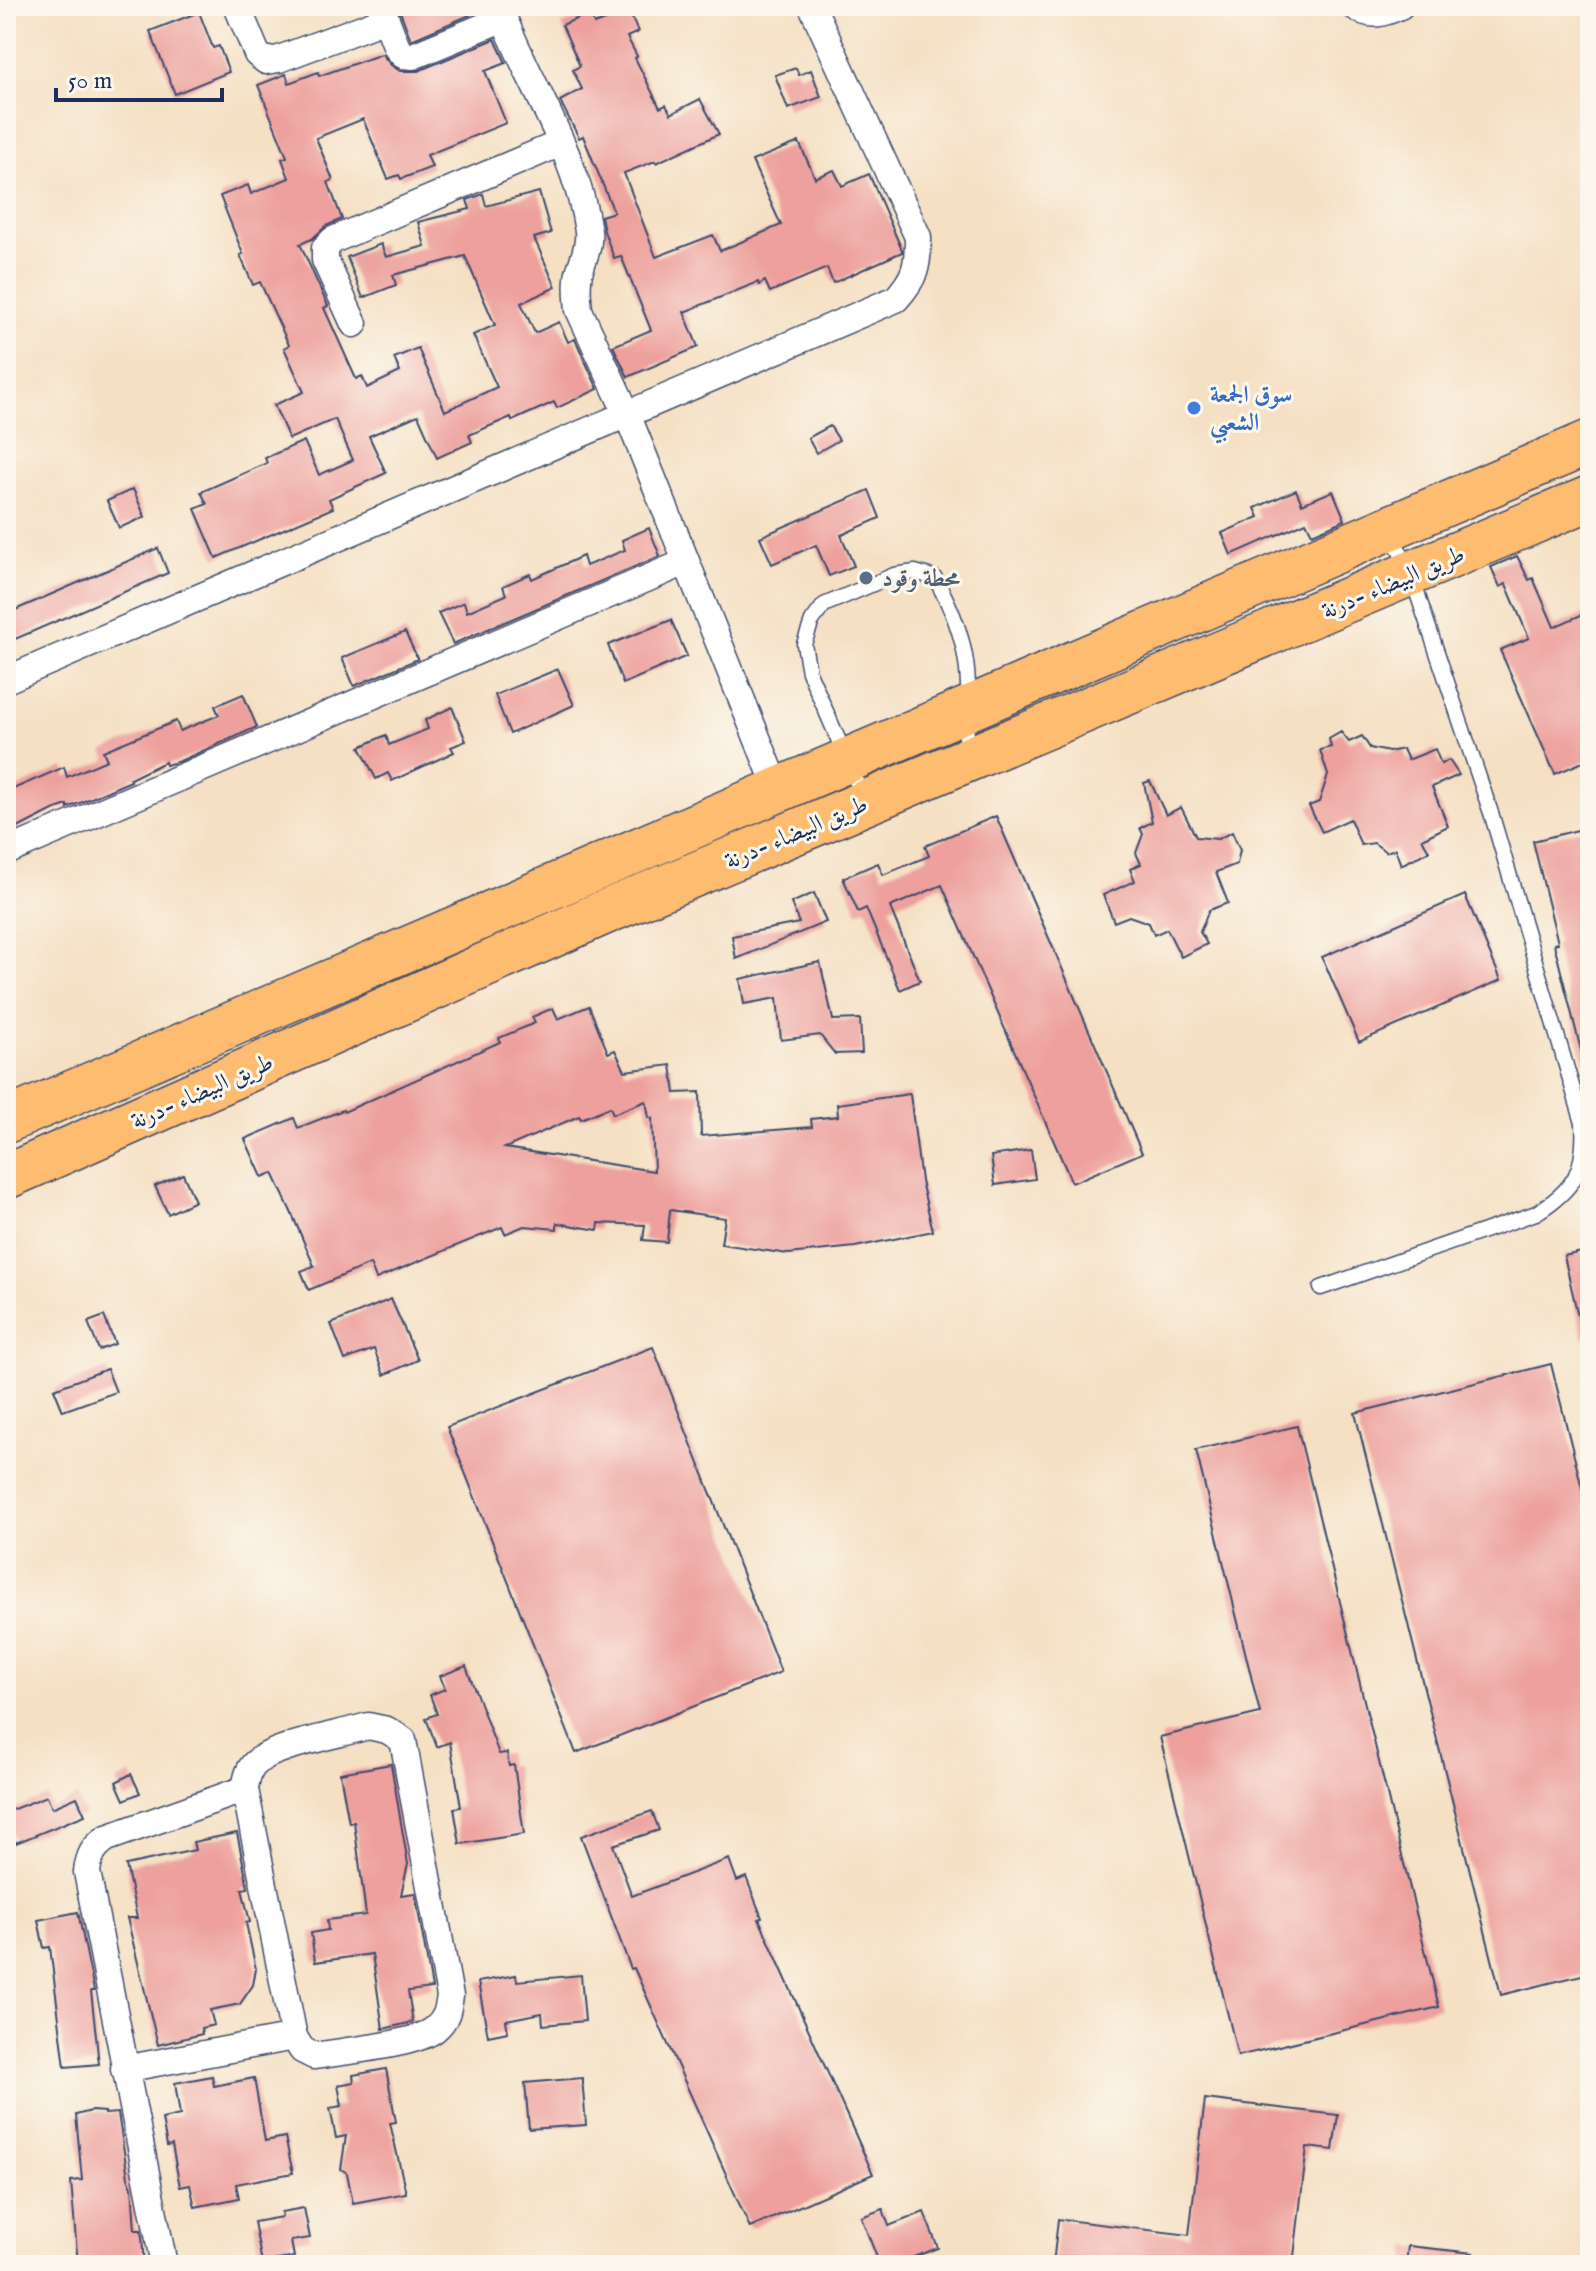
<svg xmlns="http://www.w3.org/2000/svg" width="1596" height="2271" font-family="'IM FELL English',Amiri,serif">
  <rect width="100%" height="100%" fill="#fbf7ec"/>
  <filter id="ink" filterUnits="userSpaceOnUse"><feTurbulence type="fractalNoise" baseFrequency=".0125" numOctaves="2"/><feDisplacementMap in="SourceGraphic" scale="16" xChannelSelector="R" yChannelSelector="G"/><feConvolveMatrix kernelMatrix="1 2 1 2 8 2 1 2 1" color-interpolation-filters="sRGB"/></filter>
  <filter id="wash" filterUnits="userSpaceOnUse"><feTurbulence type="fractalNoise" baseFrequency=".006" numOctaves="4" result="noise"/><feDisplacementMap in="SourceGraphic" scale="32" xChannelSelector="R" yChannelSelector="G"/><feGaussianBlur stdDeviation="1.8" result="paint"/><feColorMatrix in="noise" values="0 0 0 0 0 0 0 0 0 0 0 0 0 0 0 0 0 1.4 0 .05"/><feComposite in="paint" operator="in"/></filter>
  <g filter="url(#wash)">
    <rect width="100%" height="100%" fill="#f5e0c4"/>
    <g id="blocks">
      <g fill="#eda09d" fill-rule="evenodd">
        <polygon points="398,6 466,6 470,15 411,40"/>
        <polygon points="629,11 638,32 627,37 637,56 635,58 660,108 666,105 671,114 700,99 719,134 656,163 655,161 624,173 656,257 713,235 720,251 781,225 752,161 799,142 815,178 834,170 842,186 869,174 902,250 902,252 833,283 827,268 770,292 765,281 759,285 758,282 684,312 698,347 628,377 613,346 651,330 621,256 614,258 604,231 601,216 614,212 583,136 579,138 560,101 582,89 573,70 580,66 562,25 590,13 594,24"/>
        <polygon points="199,12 213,48 219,46 229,72 175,94 150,31"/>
        <polygon points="495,39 506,63 485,71 506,123 427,155 432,167 401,179 399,175 388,179 363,119 316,138 333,180 328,182 342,219 326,226 312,239 300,244 328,306 324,308 356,379 362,376 367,388 400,372 394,358 418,348 445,411 497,387 473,335 495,325 465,256 393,275 396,285 363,298 347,257 381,244 386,257 425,246 418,222 470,209 467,200 483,194 486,206 539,192 551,233 534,238 556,287 521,303 535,333 559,322 568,342 575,339 598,389 557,408 554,402 512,421 511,417 469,435 472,442 437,458 418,415 369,436 386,473 329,499 333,508 216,558 195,509 207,504 201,492 267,463 265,458 304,441 319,475 353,460 335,419 289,439 274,405 304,392 284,348 289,345 260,282 253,285 240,255 243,254 220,196 248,185 251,194 289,178 282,159 287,157 258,85 286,74 289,83 318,72 319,76 382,54 391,65 400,71 418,71"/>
        <polygon points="796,68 799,75 811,70 821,97 788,109 775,75"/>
        <polygon points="830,426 839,440 816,453 808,438"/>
        <polygon points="133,489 145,517 119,528 107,501"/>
        <polygon points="869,490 880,518 841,535 854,566 829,576 816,545 772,564 760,537"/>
        <polygon points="1296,490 1302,504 1333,491 1345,520 1312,534 1306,522 1231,555 1222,533 1259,517 1255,508"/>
        <polygon points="649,528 660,556 453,644 438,613 464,602 467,612 506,595 503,586 530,574 532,579 583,556 586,566 625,550 622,540"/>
        <polygon points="158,548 168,573 13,640 6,624 6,614"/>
        <polygon points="1517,556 1529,580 1533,578 1554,627 1590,611 1590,759 1555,774 1500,650 1529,638 1506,584 1500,587 1491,567"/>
        <polygon points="671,620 687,656 623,684 608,645"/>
        <polygon points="405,632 418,659 354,686 342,658"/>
        <polygon points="558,669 574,705 510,734 495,695"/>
        <polygon points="243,694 257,727 180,761 166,765 165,762 130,779 131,781 68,808 67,805 53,810 6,834 6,792 64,767 67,777 107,760 103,751 176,721 180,731 219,715 215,706"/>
        <polygon points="452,707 466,741 451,747 454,752 392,781 388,773 376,779 360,747 386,735 389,745 428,729 425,720"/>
        <polygon points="1341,732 1349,742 1362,736 1370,748 1389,752 1403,749 1408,760 1435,749 1441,764 1449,760 1459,775 1432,787 1448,826 1422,839 1429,851 1401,865 1395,849 1386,852 1374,843 1361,845 1350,819 1322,832 1309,806 1319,802 1328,775 1320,750 1331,747 1329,739"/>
        <polygon points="1150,781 1166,815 1181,807 1196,837 1218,839 1232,832 1240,850 1237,864 1216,872 1228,903 1209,910 1200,932 1207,944 1181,957 1167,929 1154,935 1149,923 1129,916 1114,922 1103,895 1135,881 1130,869 1141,864 1136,853 1143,834 1140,828 1152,822 1144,783"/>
        <polygon points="996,816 1142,1153 1072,1183 942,885 890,907 920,981 900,990 866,908 858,912 843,878 878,863 883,875 929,856 925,846"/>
        <polygon points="1590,827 1590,1061 1584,1062 1554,944 1558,943 1533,841"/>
        <polygon points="814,893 826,922 736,959 732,936 799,923 791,903"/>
        <polygon points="1465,895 1501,980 1359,1042 1322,957"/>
        <polygon points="820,962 833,1020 860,1019 862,1053 835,1054 820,1035 781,1040 777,998 744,1004 740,979"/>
        <path d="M589,1006L608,1053L615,1050L625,1071L671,1065L675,1093L700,1092L701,1136L812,1127L811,1119L838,1116L837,1104L910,1094L921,1181L933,1231L855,1247L788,1254L721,1244L725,1218L670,1210L667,1242L643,1240L645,1225L599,1223L598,1230L557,1223V1229L524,1226L505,1234L502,1227L376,1279L370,1264L309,1290L301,1271L314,1266L292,1214L273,1173L262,1177L245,1139L294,1118L298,1128L343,1110L344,1112L500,1042L499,1038L535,1023L532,1017L553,1008L558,1019ZM646,1101L649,1118H652L654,1171L505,1148L579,1116L581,1119L610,1107L613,1114Z"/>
        <polygon points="1031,1150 1035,1179 995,1185 991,1156"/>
        <polygon points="183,1174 195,1201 168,1214 155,1186"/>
        <polygon points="1590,1250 1590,1337 1583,1338 1564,1256"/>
        <polygon points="391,1299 418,1360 384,1375 374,1349 345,1360 331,1324"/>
        <polygon points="104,1316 115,1344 99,1350 88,1322"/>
        <polygon points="653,1347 781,1672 576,1753 447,1427"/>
        <polygon points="1551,1364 1590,1520 1590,1973 1501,1995 1355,1413"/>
        <polygon points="107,1369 116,1392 63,1411 54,1389"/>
        <polygon points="1297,1426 1439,2007 1238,2056 1160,1737 1260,1713 1196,1450"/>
        <polygon points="466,1666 499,1754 507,1753 509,1766 514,1765 524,1834 460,1844 454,1808 461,1807 450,1742 437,1747 426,1718 437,1714 430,1695 445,1689 440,1676"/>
        <polygon points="391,1764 408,1864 401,1895 415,1893 432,1988 408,1991 413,2022 383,2029 372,1954 315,1962 311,1933 328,1930 327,1920 366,1915 354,1822 349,1823 340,1773"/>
        <polygon points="131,1774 140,1793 124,1800 116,1782"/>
        <polygon points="47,1796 52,1808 77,1797 85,1815 16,1843 6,1820 6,1812"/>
        <polygon points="652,1811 659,1830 613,1845 632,1896 729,1859 737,1881 746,1877 762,1918 759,1919 873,2174 750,2228 634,1968 631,1969 581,1836"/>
        <polygon points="237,1833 248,1888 242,1889 250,1922 246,1923 256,1969 253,1985 240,2004 210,2010 214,2025 201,2028 202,2034 158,2045 127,1918 137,1918 126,1865 195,1850 193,1842"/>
        <polygon points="78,1912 94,1991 91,1991 99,2064 65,2067 50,1947 44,1948 38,1920"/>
        <polygon points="516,1975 517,1981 581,1975 585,2021 543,2025 542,2013 506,2020 508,2032 488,2036 478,1982"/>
        <polygon points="386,2069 396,2122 390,2123 406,2193 353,2203 347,2173 341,2169 346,2136 336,2138 330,2108 342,2106 338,2085 354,2082 353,2075"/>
        <polygon points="212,2076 214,2086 254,2078 265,2141 285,2137 293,2173 236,2184 239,2198 195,2207 190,2185 180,2187 172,2145 167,2146 162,2119 180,2115 175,2083"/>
        <polygon points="582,2078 586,2125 529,2129 525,2083"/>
        <polygon points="1205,2099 1338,2115 1333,2150 1307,2147 1293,2265 1053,2265 1058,2219 1189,2235"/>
        <polygon points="91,2111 105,2112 105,2114 118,2113 128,2177 132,2187 135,2230 141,2230 142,2237 144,2265 78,2265 71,2181 82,2180 76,2115"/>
        <polygon points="304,2208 310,2238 291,2241 294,2257 262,2263 254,2222 282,2217 281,2212"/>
        <polygon points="883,2209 889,2226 924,2212 938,2248 903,2261 904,2265 880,2265 861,2217"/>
        <polygon points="1408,2246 1473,2253 1473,2265 1406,2265"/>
      </g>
    </g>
  </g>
  <g filter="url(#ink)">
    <use href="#blocks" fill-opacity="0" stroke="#3c4a6d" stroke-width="2"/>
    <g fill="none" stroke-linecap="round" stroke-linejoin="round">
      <defs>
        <g id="service">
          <path d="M864,799L809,672L804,644L812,621L824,605L894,575L915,572L935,578C972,643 971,681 965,753"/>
          <path d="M1321,1288L1536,1213C1575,1189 1586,1169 1583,1123L1492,816L1411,575L1391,533"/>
        </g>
        <g id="minor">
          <polyline points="237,6 257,54 266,61 279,59 386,19"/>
          <polyline points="381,6 397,48 403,55 413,56 504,18"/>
          <path d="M499,6C527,81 576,150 588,231C590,246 583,259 579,273C576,285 578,297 579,310L627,414L778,790"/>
          <path d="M1354,6C1370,18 1383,14 1400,6"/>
          <polyline points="354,324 325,260 325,248 333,240 561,143"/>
          <path d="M6,680L896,299C916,277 918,266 918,237L812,6"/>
          <polyline points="6,852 686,562"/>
          <path d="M368,1726L387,1730L403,1740L450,1996C448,2009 447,2019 435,2029C416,2045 342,2051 314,2056L302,2050L294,2037L245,1789C247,1778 248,1768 258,1761C277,1745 342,1734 368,1726Z"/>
          <polyline points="124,2069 294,2037"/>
          <path d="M164,2265L87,1872C89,1856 93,1847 107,1838L245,1789"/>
        </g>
        <g id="trunk">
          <polyline points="6,1121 1590,442"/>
          <polyline points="6,1177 603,913 1590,498"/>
        </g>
      </defs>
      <use href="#service" stroke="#3c4a6d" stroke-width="17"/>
      <use href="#minor" stroke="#3c4a6d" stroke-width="29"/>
      <use href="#trunk" stroke="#3c4a6d" stroke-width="47"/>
      <use href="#service" stroke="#fff" stroke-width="14"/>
      <use href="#minor" stroke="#fff" stroke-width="26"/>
      <use href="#trunk" stroke="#fdbc70" stroke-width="44"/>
    </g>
  </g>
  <circle fill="#3f7fe0" stroke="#fbf7ec" stroke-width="3" cx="1194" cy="408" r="8"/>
  <circle fill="#5c6f8a" stroke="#fbf7ec" stroke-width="3" cx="866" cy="578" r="8"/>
  <g text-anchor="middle" stroke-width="6" stroke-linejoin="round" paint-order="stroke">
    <g font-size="24" font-weight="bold" fill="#366cbe" stroke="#fbf7ec" text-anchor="start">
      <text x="1210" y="402">سوق الجمعة<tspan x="1210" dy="28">الشعبي</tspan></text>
    </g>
    <g font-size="24" font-weight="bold" fill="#4e5e75" stroke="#fbf7ec" text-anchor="start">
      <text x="882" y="586">محطة وقود</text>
    </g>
    <g font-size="24" fill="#1b2f5e" stroke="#fbf7ec">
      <text transform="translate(1393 582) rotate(-23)" y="8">طريق البيضاء -درنة</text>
      <text transform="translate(796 832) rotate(-23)" y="8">طريق البيضاء -درنة</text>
      <text transform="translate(202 1091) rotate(-24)" y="8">طريق البيضاء -درنة</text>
    </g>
  </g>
  <rect width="1596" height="2271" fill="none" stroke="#fbf7ec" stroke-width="32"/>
  <path d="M56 88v12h166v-12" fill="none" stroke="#1b2f5e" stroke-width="4"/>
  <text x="68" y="88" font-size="24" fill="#1b2f5e" stroke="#fbf7ec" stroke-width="6" paint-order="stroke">50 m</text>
</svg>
